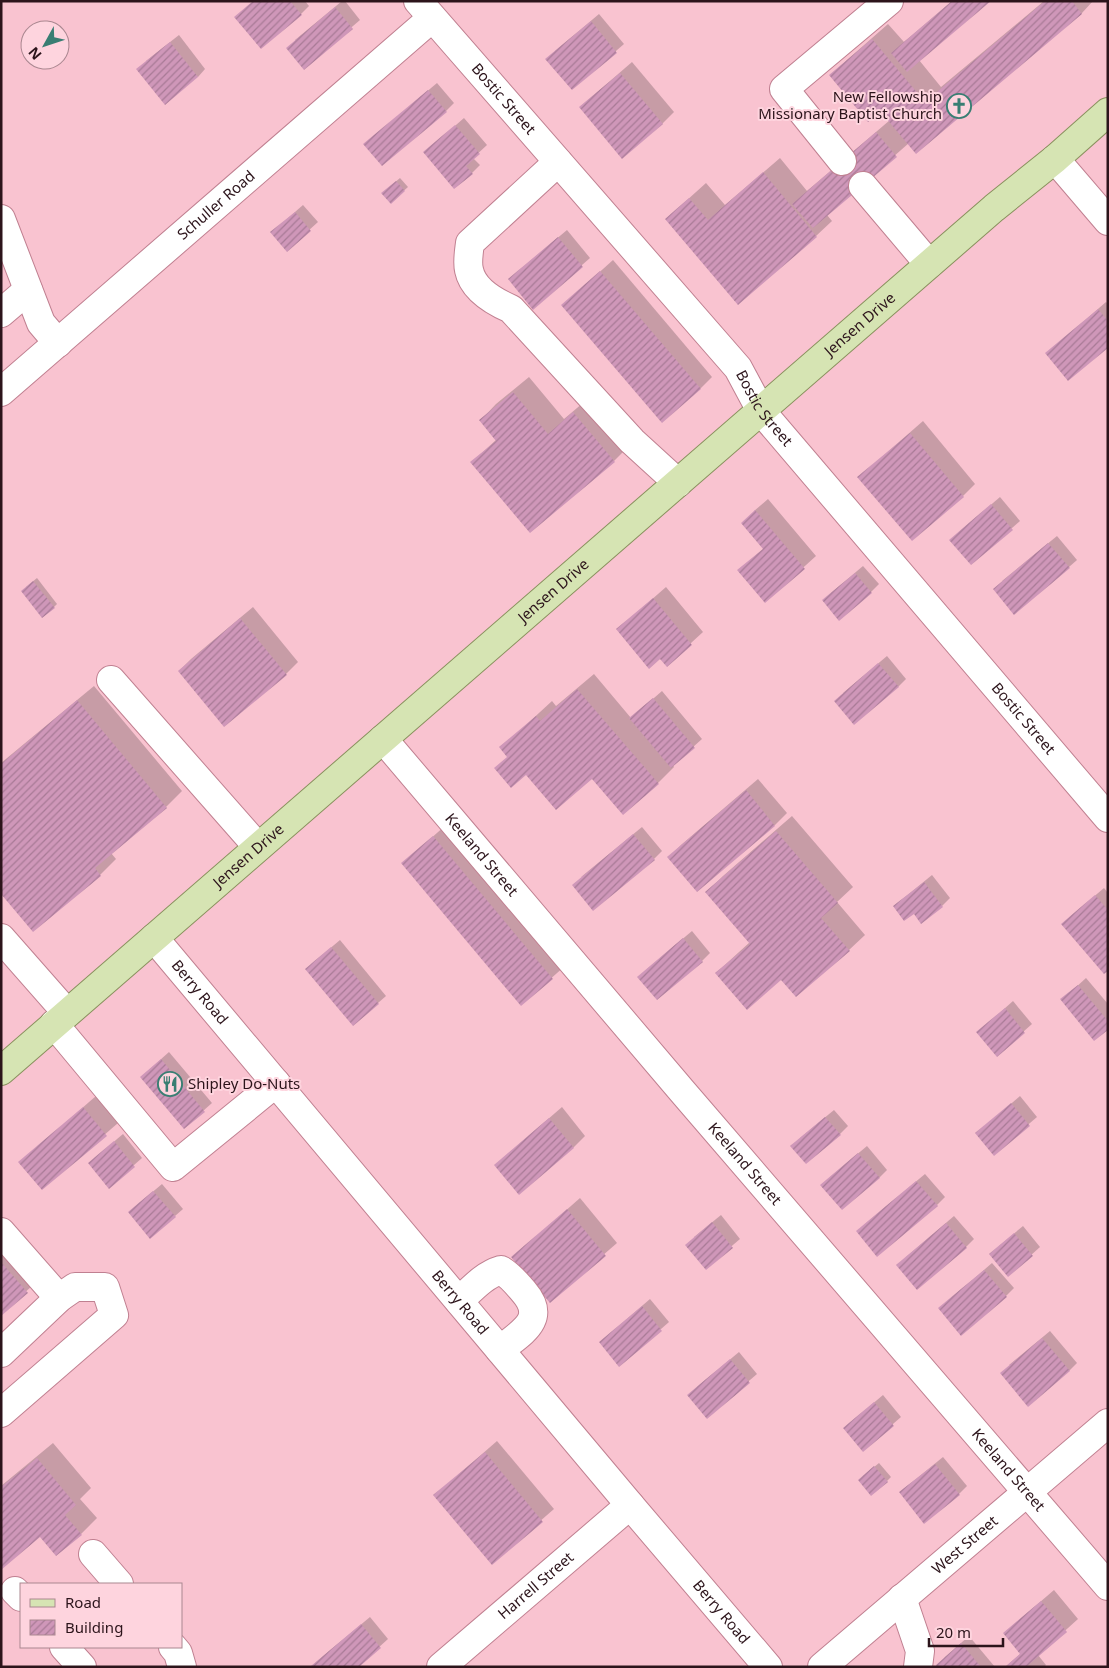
<svg xmlns="http://www.w3.org/2000/svg" width="1109" height="1668" font-family="'Noto Sans',sans-serif">
  <defs>
    <pattern id="building-hatch" width="6" height="6" patternUnits="userSpaceOnUse" patternTransform="scale(1.25)"><rect width="6" height="6" fill="#cf97b9"/><path d="M-1 1l2-2M0 6l6-6M5 7l2-2" fill="none" stroke="#a87a96"/></pattern>
  </defs>
  <rect width="100%" height="100%" fill="#f9c3d0"/>
  <g fill="#0003">
    <polygon points="253,1 305,1 309,6 301,14"/>
    <polygon points="342,1 345,1 360,20 304,68 295,40"/>
    <polygon points="952,1 919,60 941,87 1044,1 1093,1 1082,13 916,152 909,143 827,215 832,221 816,236 666,219 706,183 725,205 780,158 807,191 890,120 881,109 831,75 847,60 888,24 904,42"/>
    <polygon points="599,14 624,44 572,89 555,51"/>
    <polygon points="179,35 205,69 198,77 146,61"/>
    <polygon points="632,62 674,112 662,124 580,107"/>
    <polygon points="437,83 454,103 446,111 373,137"/>
    <polygon points="464,118 487,145 473,158 480,165 472,173 425,152"/>
    <polygon points="400,178 408,187 391,202 387,189"/>
    <polygon points="303,205 318,222 287,250 280,225"/>
    <polygon points="567,230 590,258 533,308 517,272"/>
    <polygon points="613,260 712,377 700,389 563,305"/>
    <polygon points="1106,302 1108,304 1108,346 1047,353"/>
    <polygon points="529,377 564,419 590,397 630,445 614,461 472,462 497,439 481,420 496,404"/>
    <polygon points="923,421 975,484 963,496 859,477"/>
    <polygon points="1000,497 1020,521 971,564 959,532"/>
    <polygon points="768,499 816,556 765,602 739,570 764,548 754,511"/>
    <polygon points="1057,536 1077,560 1069,567 1002,581"/>
    <polygon points="863,566 879,584 871,592 831,593"/>
    <polygon points="37,578 57,604 54,607 26,587"/>
    <polygon points="666,587 703,632 667,665 660,657 618,629"/>
    <polygon points="253,607 298,662 286,674 225,725 179,671 191,659"/>
    <polygon points="887,656 906,679 898,687 843,693"/>
    <polygon points="594,674 631,718 662,691 702,739 673,765 674,767 658,783 623,813 592,777 526,774 501,748 552,701 556,706"/>
    <polygon points="94,686 182,791 166,807 111,853 116,859 100,875 33,931 1,892 1,763"/>
    <polygon points="758,779 787,813 775,825 697,890 669,857 681,845"/>
    <polygon points="792,816 853,887 837,902 865,935 849,950 781,978 716,973 750,942 707,892 723,876"/>
    <polygon points="446,825 565,966 522,1004 403,863"/>
    <polygon points="642,827 662,851 654,859 581,877"/>
    <polygon points="932,875 950,898 942,906 914,912 894,906"/>
    <polygon points="1104,888 1108,893 1108,969 1071,916"/>
    <polygon points="692,931 710,953 702,961 647,969"/>
    <polygon points="340,940 386,996 378,1003 315,961"/>
    <polygon points="1086,978 1108,1004 1108,1028 1062,1000"/>
    <polygon points="1013,1001 1032,1024 997,1055 986,1025"/>
    <polygon points="169,1052 212,1103 184,1128 141,1077"/>
    <polygon points="96,1096 118,1123 42,1189 20,1162"/>
    <polygon points="1020,1096 1037,1117 994,1154 985,1126"/>
    <polygon points="562,1107 585,1136 573,1148 495,1165"/>
    <polygon points="834,1110 848,1126 840,1134 800,1138"/>
    <polygon points="123,1134 142,1158 109,1187 97,1156"/>
    <polygon points="867,1146 887,1170 879,1178 830,1177"/>
    <polygon points="925,1174 945,1197 937,1205 865,1224"/>
    <polygon points="162,1184 183,1209 175,1216 137,1205"/>
    <polygon points="580,1198 617,1243 550,1301 513,1257"/>
    <polygon points="721,1215 740,1239 706,1268 694,1237"/>
    <polygon points="954,1216 974,1239 966,1247 906,1257"/>
    <polygon points="1023,1226 1040,1247 1009,1275 999,1246"/>
    <polygon points="1,1228 43,1276 1,1314"/>
    <polygon points="992,1263 1014,1288 1006,1296 948,1301"/>
    <polygon points="650,1299 669,1322 620,1365 600,1342"/>
    <polygon points="1050,1331 1077,1363 1069,1371 1009,1365"/>
    <polygon points="739,1352 757,1374 707,1417 697,1387"/>
    <polygon points="883,1395 901,1417 863,1450 852,1421"/>
    <polygon points="497,1441 554,1509 492,1563 435,1495"/>
    <polygon points="53,1443 91,1488 80,1499 97,1518 81,1534 40,1536 1,1568 1,1486"/>
    <polygon points="943,1457 967,1486 959,1494 900,1492"/>
    <polygon points="879,1463 891,1477 887,1481 863,1476"/>
    <polygon points="1054,1590 1078,1619 1038,1655 1046,1665 1044,1667 1005,1667 1021,1653 1004,1633"/>
    <polygon points="370,1617 388,1639 357,1667 310,1667"/>
    <polygon points="969,1636 995,1667 939,1667 945,1657"/>
  </g>
  <g fill="url(#building-hatch)">
    <polygon points="253,1 290,1 302,15 261,49 234,17"/>
    <polygon points="952,1 991,1 907,72 891,53"/>
    <polygon points="1045,1 1072,1 1082,14 916,154 880,111 868,122 829,75 872,39 925,102"/>
    <polygon points="335,7 353,29 304,70 286,48"/>
    <polygon points="591,21 617,53 572,90 545,59"/>
    <polygon points="170,42 198,77 165,105 136,69"/>
    <polygon points="620,73 663,124 622,159 579,107"/>
    <polygon points="428,90 447,112 382,166 363,144"/>
    <polygon points="455,125 480,154 466,166 473,174 454,189 423,152"/>
    <polygon points="876,132 897,157 813,228 792,204"/>
    <polygon points="763,172 817,237 738,305 665,219 689,198 708,220"/>
    <polygon points="396,181 405,191 391,204 381,193"/>
    <polygon points="295,212 311,231 287,252 270,232"/>
    <polygon points="558,237 583,267 533,310 508,279"/>
    <polygon points="600,271 701,389 662,423 561,305"/>
    <polygon points="1098,309 1108,321 1108,348 1068,381 1045,353"/>
    <polygon points="513,392 548,434 573,412 615,462 530,533 470,462 496,441 479,420"/>
    <polygon points="910,433 964,497 912,541 857,477"/>
    <polygon points="991,504 1013,530 971,565 949,540"/>
    <polygon points="755,510 805,569 765,603 737,570 763,549 741,523"/>
    <polygon points="1048,543 1070,568 1014,615 993,589"/>
    <polygon points="855,573 872,593 839,621 822,600"/>
    <polygon points="33,581 55,608 42,618 21,591"/>
    <polygon points="653,598 692,645 667,667 660,659 649,669 616,629"/>
    <polygon points="240,618 287,675 224,727 178,671"/>
    <polygon points="878,663 899,687 854,725 834,701"/>
    <polygon points="577,689 659,784 623,815 592,779 556,810 526,775 511,788 494,768 507,757 499,747 536,716 540,721"/>
    <polygon points="653,698 695,748 671,768 629,718"/>
    <polygon points="77,700 167,808 95,868 101,876 33,932 1,894 1,764"/>
    <polygon points="746,790 775,826 697,892 667,857"/>
    <polygon points="776,831 838,903 821,918 850,951 796,997 781,980 747,1010 715,973 750,944 705,892"/>
    <polygon points="633,834 655,860 593,911 572,885"/>
    <polygon points="433,836 553,979 521,1006 401,863"/>
    <polygon points="924,882 943,907 921,924 914,914 904,921 893,906"/>
    <polygon points="1095,895 1108,910 1108,971 1104,974 1061,924"/>
    <polygon points="683,938 703,962 657,1000 637,977"/>
    <polygon points="331,947 379,1004 353,1026 305,969"/>
    <polygon points="1078,985 1108,1021 1108,1030 1094,1041 1060,999"/>
    <polygon points="1005,1008 1025,1033 997,1057 976,1032"/>
    <polygon points="161,1059 205,1112 184,1129 140,1077"/>
    <polygon points="1011,1103 1030,1126 994,1156 975,1133"/>
    <polygon points="83,1107 107,1136 42,1190 18,1162"/>
    <polygon points="825,1117 841,1135 806,1164 790,1146"/>
    <polygon points="549,1118 574,1148 519,1195 494,1165"/>
    <polygon points="114,1141 135,1167 109,1189 88,1163"/>
    <polygon points="858,1153 880,1178 842,1210 820,1185"/>
    <polygon points="916,1181 938,1206 877,1257 856,1231"/>
    <polygon points="153,1191 176,1217 150,1239 128,1212"/>
    <polygon points="567,1209 606,1256 550,1303 511,1257"/>
    <polygon points="712,1222 733,1248 706,1270 685,1245"/>
    <polygon points="946,1223 967,1248 917,1290 896,1265"/>
    <polygon points="1014,1233 1033,1256 1008,1277 989,1254"/>
    <polygon points="1,1262 28,1293 1,1316"/>
    <polygon points="984,1270 1007,1297 961,1336 938,1308"/>
    <polygon points="642,1306 662,1331 619,1367 599,1342"/>
    <polygon points="1042,1338 1070,1371 1028,1407 1000,1373"/>
    <polygon points="730,1359 750,1383 707,1419 687,1395"/>
    <polygon points="874,1402 894,1426 863,1452 843,1428"/>
    <polygon points="485,1452 543,1522 492,1565 433,1495"/>
    <polygon points="37,1458 76,1505 65,1515 82,1535 56,1556 40,1537 1,1570 1,1487"/>
    <polygon points="935,1464 960,1495 924,1524 899,1492"/>
    <polygon points="874,1466 888,1482 871,1496 858,1480"/>
    <polygon points="1041,1601 1067,1632 1026,1667 1005,1667 1020,1654 1003,1633"/>
    <polygon points="361,1624 381,1648 359,1667 310,1667"/>
    <polygon points="961,1643 981,1667 937,1667 936,1665"/>
  </g>
  <g fill="none" stroke-linecap="round" stroke-linejoin="round">
    <defs>
      <g id="minor">
        <path id="s1" d="M418,1L738,368L761,411L1108,818"/>
        <polyline points="1055,159 1108,221"/>
        <polyline points="842,161 784,89 889,1"/>
        <path d="M558,162L470,243C469,251 467,262 469,270C473,290 495,302 511,309L632,441L678,483"/>
        <polyline points="863,186 929,264"/>
        <polyline points="1,219 41,323 58,343"/>
        <polyline points="1,313 28,290"/>
        <path id="s2" d="M1,392L432,18"/>
        <polyline points="111,680 258,847"/>
        <path id="s3" d="M383,739L682,1091L1108,1586"/>
        <polyline points="1,938 67,1013"/>
        <path id="s4" d="M154,938L630,1505L768,1667"/>
        <polyline points="54,1024 173,1167 276,1083"/>
        <polyline points="1,1232 59,1298"/>
        <path d="M459,1301C472,1289 484,1275 501,1270C511,1276 517,1284 524,1292C548,1320 520,1333 500,1350"/>
        <polyline points="1,1353 59,1298 75,1287 105,1287 114,1315 1,1413"/>
        <polyline points="93,1554 119,1584"/>
        <polyline points="15,1591 21,1597"/>
        <polyline points="902,1598 920,1651 918,1667"/>
        <polyline points="64,1647 82,1667"/>
        <polyline points="173,1647 178,1653 182,1667"/>
        <path id="s5" d="M441,1667L630,1505"/>
        <path id="s6" d="M822,1667L1108,1423"/>
      </g>
      <g id="major">
        <path id="s7" d="M1,1071L994,208L1055,159L1108,112"/>
      </g>
    </defs>
    <use href="#minor" stroke="#c08091" stroke-width="30"/>
    <use href="#major" stroke="#89905d" stroke-width="30"/>
    <use href="#minor" stroke="#fff" stroke-width="28"/>
    <use href="#major" stroke="#d6e4b3" stroke-width="28"/>
  </g>
  <defs>
    <symbol id="church-ring" viewBox="-11 -11 22 22"><circle r="9.5" fill="#fed4de" stroke="#397e73" stroke-width="1.5"/><path d="M-1.2-6h2.4v3.5h3.3v2.4h-3.3V6h-2.4V-.1h-3.3v-2.4h3.3Z" fill="#397e73"/></symbol>
    <symbol id="restaurant-ring" viewBox="-11 -11 22 22"><circle r="9.5" fill="#fed4de" stroke="#397e73" stroke-width="1.5"/><path d="M-5-6h1v4h1v-4h1v4h1v-4h1v5L-1.5 .5V6h-2V.5L-5-1ZM5-6V6H3V1.5H1.5Q1.5-4 5-6Z" fill="#397e73"/></symbol>
  </defs>
  <g fill-rule="evenodd">
    <use href="#church-ring" x="945" y="92" width="28" height="28"/>
    <use href="#restaurant-ring" x="156" y="1070" width="28" height="28"/>
  </g>
  <g text-anchor="middle" stroke-width="4" stroke-linejoin="round" paint-order="stroke">
    <g font-size="15" fill="#2c141b" stroke="#fed4de" text-anchor="end">
      <text x="942" y="102">New Fellowship<tspan x="942" dy="17">Missionary Baptist Church</tspan></text>
      <text x="188" y="1089" text-anchor="start">Shipley Do-Nuts</text>
    </g>
    <g font-size="15" fill="#2c141b" stroke="#fed4de">
      <text dy="5" stroke="none"><textPath href="#s1" startOffset="130">Bostic Street</textPath></text>
      <text dy="5" stroke="none"><textPath href="#s2" startOffset="285">Schuller Road</textPath></text>
      <text dy="5" stroke="none"><textPath href="#s7" startOffset="1138">Jensen Drive</textPath></text>
      <text dy="5" stroke="none"><textPath href="#s1" startOffset="535">Bostic Street</textPath></text>
      <text dy="5" stroke="none"><textPath href="#s7" startOffset="732">Jensen Drive</textPath></text>
      <text dy="5" stroke="none"><textPath href="#s1" startOffset="940">Bostic Street</textPath></text>
      <text dy="5" stroke="none"><textPath href="#s3" startOffset="152">Keeland Street</textPath></text>
      <text dy="5" stroke="none"><textPath href="#s7" startOffset="328">Jensen Drive</textPath></text>
      <text dy="5" stroke="none"><textPath href="#s4" startOffset="71">Berry Road</textPath></text>
      <text dy="5" stroke="none"><textPath href="#s3" startOffset="558">Keeland Street</textPath></text>
      <text dy="5" stroke="none"><textPath href="#s4" startOffset="476">Berry Road</textPath></text>
      <text dy="5" stroke="none"><textPath href="#s3" startOffset="962">Keeland Street</textPath></text>
      <text dy="5" stroke="none"><textPath href="#s6" startOffset="188">West Street</textPath></text>
      <text dy="5" stroke="none"><textPath href="#s5" startOffset="125">Harrell Street</textPath></text>
      <text dy="5" stroke="none"><textPath href="#s4" startOffset="881">Berry Road</textPath></text>
    </g>
  </g>
  <rect width="1109" height="1668" fill="none" stroke="#2c141b" stroke-width="5"/>
  <rect x="20" y="1583" width="162" height="65" fill="#fed4de" stroke="#aa8790"/>
  <rect x="30" y="1599" width="25" height="8" fill="#d6e4b3" stroke="#aa8790"/>
  <text x="65" y="1608" font-size="15" fill="#2c141b">Road</text>
  <rect x="30" y="1620" width="25" height="15" fill="url(#building-hatch)" stroke="#aa8790"/>
  <text x="65" y="1633" font-size="15" fill="#2c141b">Building</text>
  <g transform="translate(45 45) rotate(230)"><circle r="24" fill="#fed4de" stroke="#aa8790"/>
  <path d="M0-4L9 19L0 12L-9 19Z" fill="#397e73"/>
  <text y="-8" font-size="14" font-weight="bold" text-anchor="middle" fill="#2c141b">N</text>
  </g>
  <path d="M929 1638v8h74v-8" fill="none" stroke="#2c141b" stroke-width="2.5"/>
  <text x="936" y="1638" font-size="15" fill="#2c141b" stroke="#fed4de" stroke-width="4" paint-order="stroke">20 m</text>
</svg>
